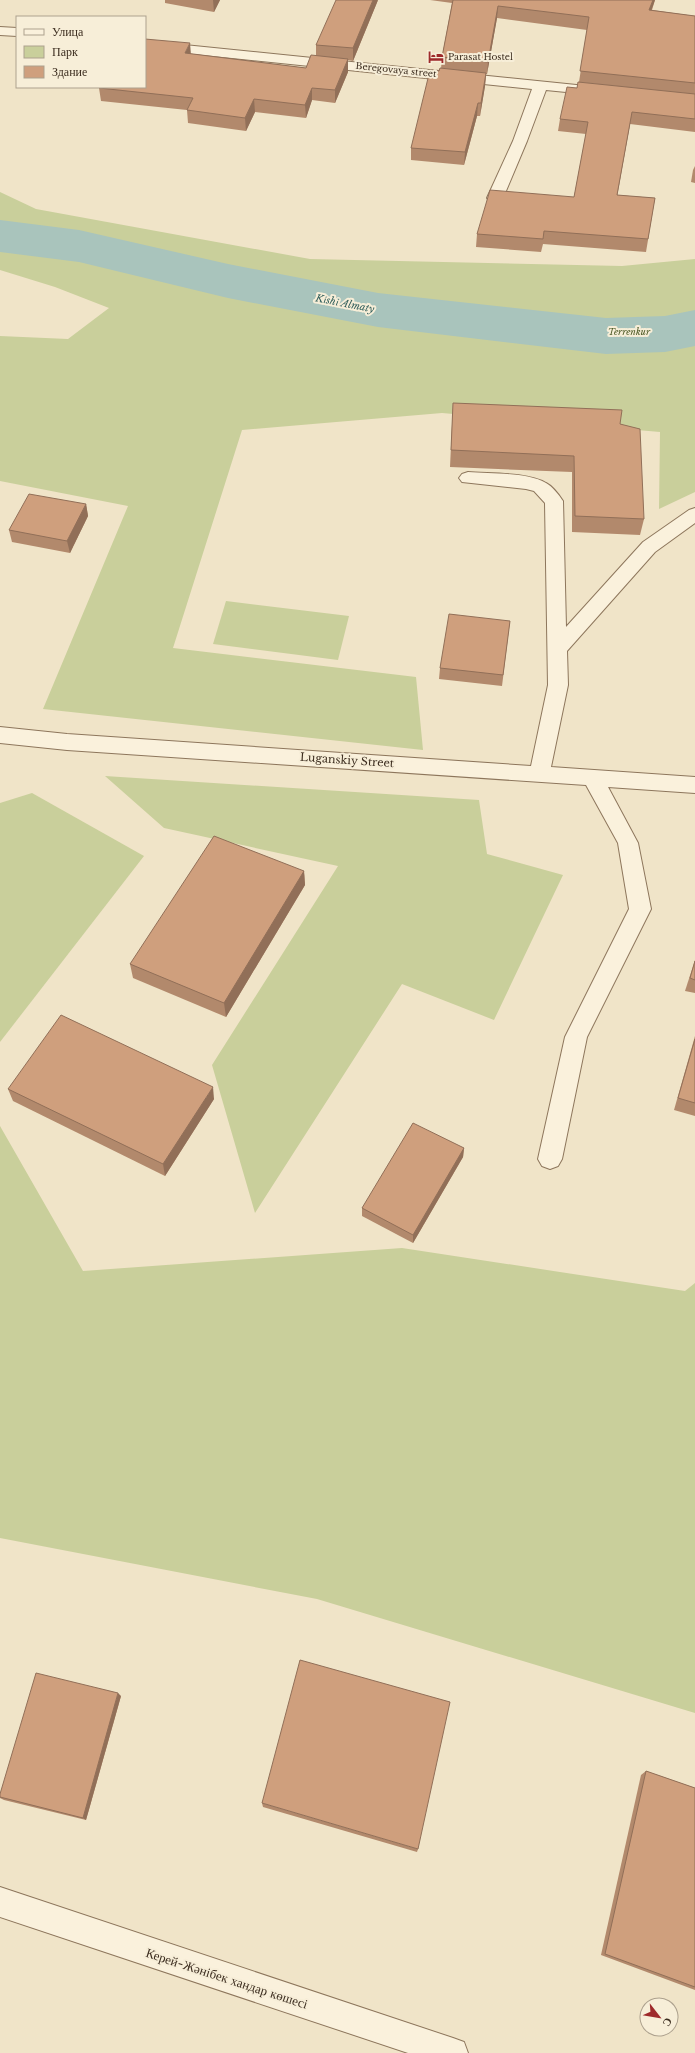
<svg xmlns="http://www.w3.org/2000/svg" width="695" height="2053" font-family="'Libre Baskerville',serif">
  <rect width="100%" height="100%" fill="#f0e4c8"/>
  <g fill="#c9cf9b">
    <polygon points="0,192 36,209 310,259 622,266 695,259 695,492 659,509 660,432 442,413 242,430 173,648 416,677 423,750 43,709 128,506 0,481 0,336 68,339 109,308 55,287 0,270"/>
    <polygon points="226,601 349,616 338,660 213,644"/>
    <polygon points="105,776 479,800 487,854 563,875 494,1020 402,984 255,1213 212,1065 338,866 164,828"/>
    <polygon points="32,793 144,856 0,1042 0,803"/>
    <polygon points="0,1126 83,1271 402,1248 685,1291 695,1283 695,1713 317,1599 0,1538"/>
  </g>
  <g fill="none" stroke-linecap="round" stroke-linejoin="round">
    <polygon fill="#a9c4bc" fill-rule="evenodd" points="0,220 79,230 228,264 378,293 606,318 665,316 695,310 695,346 665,352 606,354 378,327 228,298 79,262 0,252"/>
    <defs>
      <g id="minor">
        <polygon points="0,27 17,28 17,36 0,35"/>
        <polygon points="145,41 596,87 601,88 603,91 601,94 596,95 546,90 527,141 503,198 500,201 490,201 487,198 513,141 532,89 145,49"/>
        <path d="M468,472C490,474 527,472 546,483C552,486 559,495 563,501L566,627L643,542L689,510L695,508V523L655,552L567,651L568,685L551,767L695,777V793L608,787L638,843L651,909L587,1037L562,1159L558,1166L550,1169L542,1166L538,1159L565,1037L629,909L618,843L586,785L67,750L0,743V727L67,734L531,766L548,685L545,503L534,491L526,489L462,482L459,478L462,474Z"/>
        <polygon points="0,1887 453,2038 464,2042 468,2053 408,2053 0,1917"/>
      </g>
    </defs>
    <use href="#minor" stroke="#8d765c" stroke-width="2"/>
    <use href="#minor" fill="#faf1dc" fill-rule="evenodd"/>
  </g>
  <g fill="#b2896c">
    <polygon points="165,0 220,0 214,12 165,3"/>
    <polygon points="378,0 353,61 348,60 348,72 335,103 312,100 306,118 255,112 246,131 188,123 187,110 101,101 99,88 191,54 306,68 316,56 316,45"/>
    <polygon points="430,0 655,0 652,10 695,16 695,132 630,124 617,195 655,198 646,252 543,244 541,252 476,247 477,234 574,197 586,134 558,131 560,119 577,88 579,82 587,30 497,18 487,74 486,74 485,86 480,116 477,116 464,165 411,160 411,148 439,71 441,69 442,57 452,3"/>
    <polygon points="695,166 695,183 691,182 693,170"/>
    <polygon points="453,403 620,424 644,519 640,535 572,532 572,472 450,467"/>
    <polygon points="86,504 88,516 70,553 12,542 9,530"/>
    <polygon points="510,621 502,686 439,679 440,668"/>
    <polygon points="304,871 305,885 226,1017 133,978 130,964"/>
    <polygon points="695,960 695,993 685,991"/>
    <polygon points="695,1036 695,1116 674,1110"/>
    <polygon points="8,1089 214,1099 165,1176 13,1101"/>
    <polygon points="464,1148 463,1157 413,1243 362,1216 362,1208"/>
    <polygon points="121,1696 86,1820 4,1800 0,1798 0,1794"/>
    <polygon points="646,1771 695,1788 695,1990 601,1955 641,1775"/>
    <polygon points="262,1803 418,1849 417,1852 263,1807"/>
  </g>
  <g fill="#916f58">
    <polygon points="213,0 220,0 214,12"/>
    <polygon points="373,0 378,0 353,61 353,48"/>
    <polygon points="653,0 655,0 647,22 649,10"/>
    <polygon points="498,6 497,18 487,74 488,62"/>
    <polygon points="190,43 191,55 185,53"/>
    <polygon points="348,59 348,72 335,103 335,90"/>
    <polygon points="486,73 485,86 480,116 481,103"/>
    <polygon points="312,88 312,100 306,118 305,105"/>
    <polygon points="254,99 255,112 246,131 245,118"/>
    <polygon points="478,103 477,116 464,165 465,152"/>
    <polygon points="632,112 630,124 615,208 617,195"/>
    <polygon points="86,504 88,516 70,553 67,541"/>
    <polygon points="304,871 305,885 226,1017 224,1003"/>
    <polygon points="213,1087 214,1099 165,1176 163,1164"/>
    <polygon points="464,1148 463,1157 413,1243 413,1235"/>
    <polygon points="118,1693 121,1696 86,1820 83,1818"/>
  </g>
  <g fill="#cf9f7d" stroke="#916f58">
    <polygon points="336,0 373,0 353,48 316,45"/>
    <polygon points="453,0 653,0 649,10 695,16 695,83 580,71 589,17 498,6 488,62 442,57"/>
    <polygon points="145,39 190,43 185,53 306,68 311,55 348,59 335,90 312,88 305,105 254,99 245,118 187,110 193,98 99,88 99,87 145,87"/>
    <polygon points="440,68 486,73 481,103 478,103 465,152 411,148 430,70 439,71"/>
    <polygon points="578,82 695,94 695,119 632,112 617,195 655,198 648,239 544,231 543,239 477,234 490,190 574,197 588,122 560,119 567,87 577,88"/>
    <polygon points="453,403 622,410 620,424 640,429 644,519 575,516 574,456 451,450"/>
    <polygon points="29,494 86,504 67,541 9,530"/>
    <polygon points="449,614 510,621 503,675 440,668"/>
    <polygon points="214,836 304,871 224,1003 130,964"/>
    <polygon points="695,961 695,980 690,978"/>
    <polygon points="61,1015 213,1087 163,1164 8,1089"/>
    <polygon points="695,1039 695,1103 678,1098"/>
    <polygon points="413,1123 464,1148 413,1235 362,1208"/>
    <polygon points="300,1660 450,1702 418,1849 262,1803"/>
    <polygon points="36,1673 118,1693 83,1818 0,1797 0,1794"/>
    <polygon points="646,1771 695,1788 695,1987 605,1954"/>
  </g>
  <defs>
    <symbol id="hotel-bare" viewBox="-9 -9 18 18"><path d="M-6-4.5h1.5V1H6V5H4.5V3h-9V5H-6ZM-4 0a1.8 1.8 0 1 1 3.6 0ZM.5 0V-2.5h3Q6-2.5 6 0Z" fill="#9e2a2b" stroke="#f7eed8" stroke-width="2.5" paint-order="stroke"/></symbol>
  </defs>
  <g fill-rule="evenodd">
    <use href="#hotel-bare" x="425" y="46" width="22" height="22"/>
  </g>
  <g text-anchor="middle" stroke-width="4" stroke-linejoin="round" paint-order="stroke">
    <g font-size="9" fill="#3d2e20" stroke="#f7eed8" text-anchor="start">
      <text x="448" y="60">Parasat Hostel</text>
    </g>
    <g font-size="9" fill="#3d2e20" stroke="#f7eed8">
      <text transform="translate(396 70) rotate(6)" y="3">Beregovaya street</text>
    </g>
    <g font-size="9" font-style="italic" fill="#4d5a26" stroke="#f7eed8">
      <text x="629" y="335">Terrenkur</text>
    </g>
    <g font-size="10" font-style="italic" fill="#2f5d5a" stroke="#f7eed8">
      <text transform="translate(345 303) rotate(11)" y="4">Kіshі Almaty</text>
    </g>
    <g font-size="11" fill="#3d2e20" stroke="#f7eed8">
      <text transform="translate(347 760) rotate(4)" y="4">Luganskiy Street</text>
    </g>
    <g font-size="13" fill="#3d2e20" stroke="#f7eed8">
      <text transform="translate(227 1978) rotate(18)" y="5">Керей-Жәнібек хандар көшесі</text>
    </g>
  </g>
  <rect x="16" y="16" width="130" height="72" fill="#f7eed8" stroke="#ada18e"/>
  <rect x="24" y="29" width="20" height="6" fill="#faf1dc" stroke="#ada18e"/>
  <text x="52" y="36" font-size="12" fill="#3d2e20">Улица</text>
  <rect x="24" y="46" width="20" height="12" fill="#c9cf9b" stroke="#ada18e"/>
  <text x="52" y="56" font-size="12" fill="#3d2e20">Парк</text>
  <rect x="24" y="66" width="20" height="12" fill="#cf9f7d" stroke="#ada18e"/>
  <text x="52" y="76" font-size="12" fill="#3d2e20">Здание</text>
  <g transform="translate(659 2017) rotate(121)"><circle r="19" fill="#f7eed8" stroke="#ada18e"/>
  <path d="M0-3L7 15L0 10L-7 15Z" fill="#9e2a2b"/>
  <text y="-6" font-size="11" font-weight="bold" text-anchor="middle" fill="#3d2e20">С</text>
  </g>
</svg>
